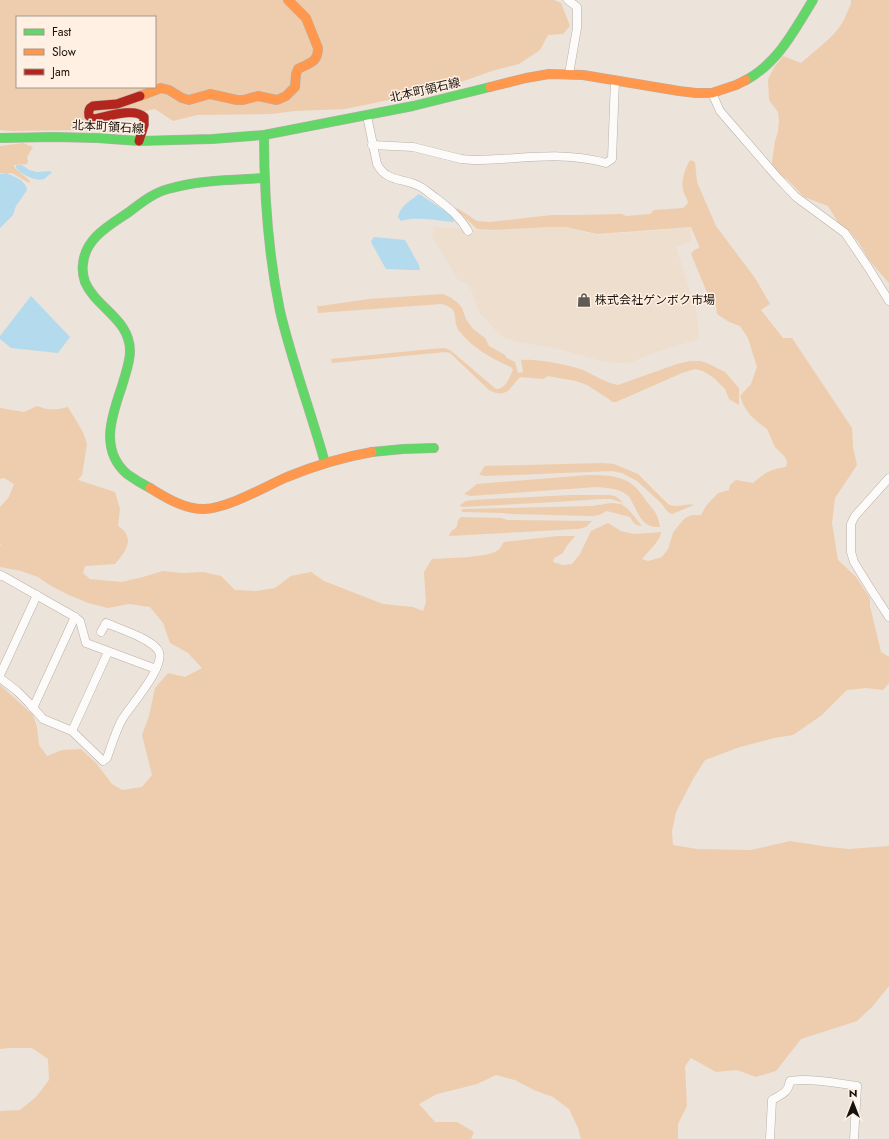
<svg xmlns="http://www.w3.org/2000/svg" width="889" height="1139" font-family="Jost,'Noto Sans JP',sans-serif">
  <rect width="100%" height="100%" fill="#ece3da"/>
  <polygon fill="#eedecd" points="434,227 494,231 550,227 566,227 597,235 691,228 691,242 676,247 697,313 699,339 656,352 629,363 616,363 601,361 563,350 519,342 505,338 499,334 480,313 477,308 472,291 467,283 458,280 432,236"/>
  <g fill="#edcdad" fill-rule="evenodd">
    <path d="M0,0H554L561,3L570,26L563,34L548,35L540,50L519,64L495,70L427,94L403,97L345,109L295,111L271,114L197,115L173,121L155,109L104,120L93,130L10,131L0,130ZM17,17H155V87H17Z"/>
    <path d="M851,0H889V283L869,260L859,243L848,230L839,224L828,206L804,197L788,180L771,169L775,141L778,132L779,121L778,112L769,100L768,79L775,66L783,56L801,63C813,52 828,42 838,29C844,22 847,12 851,4Z"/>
    <polygon points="23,143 33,147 27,157 28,161 27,164 14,165 15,168 30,181 29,183 12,173 0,173 0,146"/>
    <path d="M690,160L695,162L697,182L716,226L755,278L770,304L761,310L783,338H792L852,428L853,447L857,465L835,498L832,523L838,560L856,577L870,598V606L881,652L889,657V683L883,690L866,688L847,690L822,715L793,735L774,738L740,747L705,760L693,779L676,812L672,831L673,845L697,849L751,850L790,841L829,847L849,849L889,846V986L872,1007L857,1021L801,1039L776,1071L756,1077L737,1070L716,1072L691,1058L685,1066L687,1106L678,1124V1139H581L578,1128L569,1109L553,1097L534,1090L515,1080L496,1075L477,1084L437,1094L419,1104L435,1122H457L474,1132L471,1139H0V1111L20,1110L36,1097L49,1080L48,1059L32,1048H10L0,1049V685L33,715L37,727L39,745L47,756L62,750L81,749L96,763L112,784L122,790L142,787L152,775L142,735L149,716L155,688L168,673L185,677L202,668L188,653L170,643L163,623L150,607L129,604L108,608L88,603L69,595L51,586L38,577L21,571L0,567V546L1,544L0,543V507L9,497L14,484L4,478L0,479V408L24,412L37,406C50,411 56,410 68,407L83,432L87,444L82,475L78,480L115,492L120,509L118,526C136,538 126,551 115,564L85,566L83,573L90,579L122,582L143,577L163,571L183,573L203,572L221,576L235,590L256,591L275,588L291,576L311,572L324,581L383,604L413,607L423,611L426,602L424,572L432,559C447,558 488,558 498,550C501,548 502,544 504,542L558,536H575L566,547L563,553L554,558L553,562L563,565L572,564L580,554L591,531L608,523L621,531L634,534L661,532C660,542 648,551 642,559L648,561L662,557L668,549L673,533L678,526L685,518L692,515H701L706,506L718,493L729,490L730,485L736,480L753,483C766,472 769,470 786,467L787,462L785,457L775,447L767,429L759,423L751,416L744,406L740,396L751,384L757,367L748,338L740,326L729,322L717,314L716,306L706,290L691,254L694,250L699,248V246L691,227L597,234L566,227H550L494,230L477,229L457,210V208L477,221L490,222L552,215H580L622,214L626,216L650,214L654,210L683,208L688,203C687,198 684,194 683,190C681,180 685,169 690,160Z"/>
    <path d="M443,294L450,297L459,304L462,308L466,319L473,329L485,338L489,346L505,355L507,358L515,362L518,373L523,372L521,360C533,358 571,365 583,370C594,375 606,383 618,385L677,364L690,361H700L707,363L725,372L739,388V405L729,399L725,389L714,378L703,371L695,369L682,373L616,402H612L609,399L587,385L576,381L548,376L543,379L520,377C509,389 507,399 489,390L450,353L446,352L332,363L331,359L431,349L444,348L450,350L496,389C506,389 509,378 513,370L511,367C492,359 473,348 460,332C450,320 463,309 441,304L318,313L317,306H320L369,299Z"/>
    <path d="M602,463L614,464L638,474L668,504C677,509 685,503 694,505L672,514L668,512L661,503L637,481L622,473L612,471L486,476L479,475L485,466Z"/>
    <path d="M588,475C603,475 621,475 633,485C639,490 643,496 647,502C655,511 658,515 660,527C642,528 640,516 632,502C631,500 630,496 627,495C619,488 607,488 597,487L470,496L464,494L477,484Z"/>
    <polygon points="570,495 608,495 615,496 624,503 611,499 602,499 555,502 461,507 460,505 466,501 473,500"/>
    <path d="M611,503L621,504L628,509L642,526C635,526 633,522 630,517L607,511L599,515L592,516L512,514L502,513L463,512L461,511L463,509L592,506Z"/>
    <path d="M461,517L501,518L507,520L592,521L586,527L578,529L449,536C451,529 454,531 457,526C458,522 457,520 461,517Z"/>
  </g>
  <g fill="#b3dbed">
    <path d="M16,165H22L29,170L37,172L50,171L52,173C49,174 46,178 44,179C34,182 22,174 16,168Z"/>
    <polygon points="7,173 21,180 26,186 27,190 16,206 13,215 0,228 0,174"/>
    <path d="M419,194L450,214L454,218L453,222C438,221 416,216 401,221L398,217C400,206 410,201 419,194Z"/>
    <polygon points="374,237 405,240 419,265 420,270 410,270 386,269 372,244 371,241"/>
    <polygon points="31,296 70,337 58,353 11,348 0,339 0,336"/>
  </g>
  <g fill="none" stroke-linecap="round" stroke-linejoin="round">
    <defs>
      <g id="street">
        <polyline points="568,0 577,7 577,28 569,74"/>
        <polyline points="712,93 720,111 778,178 796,197 845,233 868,267 889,301"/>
        <path d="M367,116L377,164C386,182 403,178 419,186C425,189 430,194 436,198C449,208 460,217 468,231"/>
        <path d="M372,145L413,147L461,159L473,160C517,160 562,150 606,163L612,159L615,80"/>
        <polyline points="889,478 855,516 851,524 851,552 854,562 870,588 889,617"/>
        <polyline points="0,576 1,575 75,617 80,621 86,643 156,669"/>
        <polyline points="0,675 37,595"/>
        <path d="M0,678L17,691L29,703L43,719L72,731L103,761L107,758C111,747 117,727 123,718C131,705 168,664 158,650C149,638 120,629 106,623L101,632"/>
        <polyline points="33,708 75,617"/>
        <polyline points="72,731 108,652"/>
        <path d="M770,1139L772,1100C782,1094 788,1093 790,1081C812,1078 836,1083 857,1086L854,1139"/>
      </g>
      <g id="fast">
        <path d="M746,80C778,63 795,29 813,0"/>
        <path d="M264,135C264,194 268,253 280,311C292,362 311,412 325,463"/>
        <polyline points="0,138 53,137 97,138 139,141 212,139 264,135 413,106 490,87"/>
        <polyline points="372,452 403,449 434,448"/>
        <path d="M150,488C142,484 134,479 127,474C99,450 112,415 122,386C125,375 130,363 130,351C130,319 96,308 85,282C83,276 82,270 83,264C85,238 110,225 129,212C141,203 153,193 168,189C199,180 232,180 264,178"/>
      </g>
      <g id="slow">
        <polyline points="490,87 526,78 549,74 583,75 679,91 696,93 712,93 736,85 746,80"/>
        <path d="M140,96L161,88L169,90L182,98L189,100L210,94L237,100H243L258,96L277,100L286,96L295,87L296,74L298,69C309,63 318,63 318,48L306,18L288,0"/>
        <path d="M150,488C166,498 184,509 204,509C229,508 264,487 287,477C314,466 343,457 372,452"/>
      </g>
      <path id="jam" d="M139,141L144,125V117C134,107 106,117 93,119L89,116C88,111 89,108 93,106L117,104L140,96"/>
    </defs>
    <use href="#street" stroke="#b8b0aa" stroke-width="9"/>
    <use href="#fast" stroke="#b8b0aa" stroke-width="10"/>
    <use href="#slow" stroke="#b8b0aa" stroke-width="10"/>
    <use href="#jam" stroke="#b8b0aa" stroke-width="10"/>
    <use href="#street" stroke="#fcfbf9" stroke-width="8"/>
    <use href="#fast" stroke="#63d668" stroke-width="9"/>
    <use href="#slow" stroke="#ff974d" stroke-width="9"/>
    <use href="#jam" stroke="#b3261e" stroke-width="9"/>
  </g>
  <defs>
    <symbol id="shop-bare" viewBox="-9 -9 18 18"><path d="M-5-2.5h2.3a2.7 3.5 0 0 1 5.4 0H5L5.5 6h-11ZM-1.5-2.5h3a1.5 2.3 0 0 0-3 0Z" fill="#625b55" stroke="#fff0e3" stroke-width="2.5" paint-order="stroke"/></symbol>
  </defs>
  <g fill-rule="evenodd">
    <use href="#shop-bare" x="574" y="290" width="20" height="20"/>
  </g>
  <g text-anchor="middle" stroke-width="3" stroke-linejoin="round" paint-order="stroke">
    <g font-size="12" fill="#18120d" stroke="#fff0e3">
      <text transform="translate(425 90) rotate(-13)" y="4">北本町領石線</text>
      <text transform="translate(108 127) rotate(3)" y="4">北本町領石線</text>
    </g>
    <g font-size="12" fill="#18120d" stroke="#fff0e3" text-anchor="start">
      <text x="595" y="304">株式会社ゲンボク市場</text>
    </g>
  </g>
  <rect x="16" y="16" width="140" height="72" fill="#fff0e3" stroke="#a3978d"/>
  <rect x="24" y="29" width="20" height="6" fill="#63d668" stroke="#a3978d"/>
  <text x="52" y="36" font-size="12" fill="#18120d">Fast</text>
  <rect x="24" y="49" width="20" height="6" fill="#ff974d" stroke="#a3978d"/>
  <text x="52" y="56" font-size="12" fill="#18120d">Slow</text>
  <rect x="24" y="69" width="20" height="6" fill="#b3261e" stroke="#a3978d"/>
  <text x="52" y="76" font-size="12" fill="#18120d">Jam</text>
  <g transform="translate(853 1103)" stroke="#fff0e3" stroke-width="3" paint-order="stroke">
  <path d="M0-3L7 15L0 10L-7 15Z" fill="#18120d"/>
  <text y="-6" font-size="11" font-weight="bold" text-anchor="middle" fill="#18120d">N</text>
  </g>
</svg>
